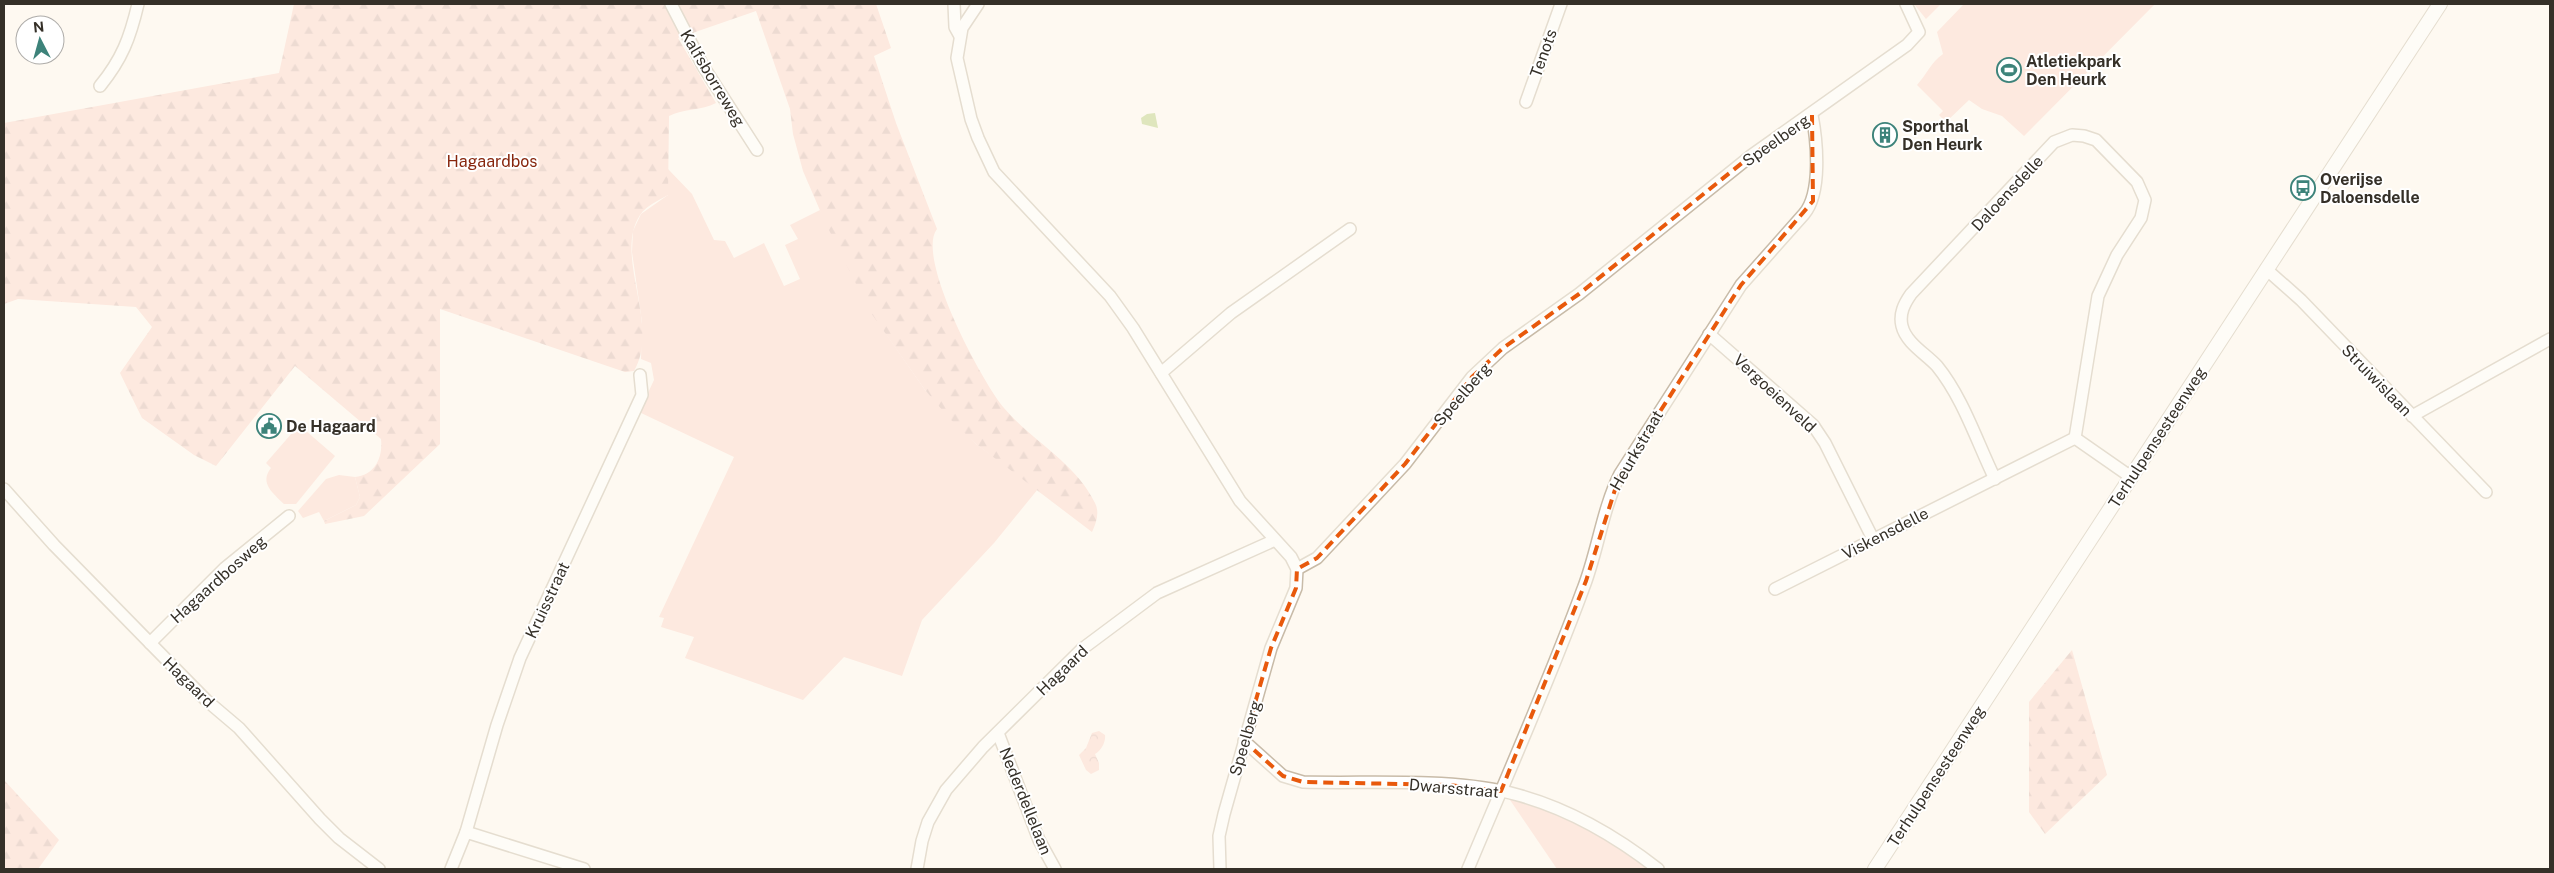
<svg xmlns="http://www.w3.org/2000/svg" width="2554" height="873" font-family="'Public Sans',sans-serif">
  <defs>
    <pattern id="forest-firs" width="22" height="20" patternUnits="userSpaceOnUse" patternTransform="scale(1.25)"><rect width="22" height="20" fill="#fdd4ca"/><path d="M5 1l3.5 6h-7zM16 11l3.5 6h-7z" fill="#d9b6ae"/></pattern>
    <pattern id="park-crowns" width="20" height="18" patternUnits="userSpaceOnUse" patternTransform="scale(1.25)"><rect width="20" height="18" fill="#fdd4ca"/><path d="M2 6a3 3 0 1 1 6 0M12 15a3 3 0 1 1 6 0" fill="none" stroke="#d9b6ae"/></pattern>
  </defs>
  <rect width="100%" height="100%" fill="#fef9f1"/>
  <g fill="#fdd4ca">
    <polygon points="1914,4 1941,4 1926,19"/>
    <path d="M1964,4H2155L2024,136L2002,116L1982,109L1969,100L1946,122L1939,115L1943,111L1917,85C1927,74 1931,62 1943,54L1937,32Z"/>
    <polygon points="668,169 692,194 714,240 725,241 734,258 764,243 784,286 800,279 785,245 798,239 790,225 820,210 884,331 925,390 976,444 1038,489 994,543 922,620 902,676 844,657 803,700 685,658 694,637 661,627 664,618 659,617 734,457 639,412 654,380 651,363 641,359 642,322 632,252 633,231 641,214 668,195"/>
    <path d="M299,425L335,456L296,504H284C273,493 259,483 271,468L266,463Z"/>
    <polygon points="339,475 355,477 360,497 356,505 324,521 319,512 303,518 298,511 326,479"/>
    <polygon points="1508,797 1516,797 1590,827 1653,869 1557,869"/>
  </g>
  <g fill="url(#forest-firs)">
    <path d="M294,4H876L891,48L874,56L896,123L937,229C915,257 982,382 1004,408C1032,441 1076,463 1095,503C1100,513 1096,523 1092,532L976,444L950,419L925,390L869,310L825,222L803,171L793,134L790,109L756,11L678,38L716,103C701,111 685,108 669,116L668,195C659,200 646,206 640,215C613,256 661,325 634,371L625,372L440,309V444L364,516L325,524L324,521L356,505L360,497L355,477C375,475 383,458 381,439L295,366L216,466L194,455L142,418L120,373L152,327L136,307L18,299L4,304V123L279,73Z"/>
    <polygon points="2072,650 2107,775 2045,834 2029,812 2029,702"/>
    <polygon points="4,780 59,840 38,869 4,869"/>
  </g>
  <path fill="url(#park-crowns)" d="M1099,731L1105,735C1106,742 1101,751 1095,754L1099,763V770L1091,774L1086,770L1079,755L1086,748L1092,733Z"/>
  <polygon fill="#bace7f" points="1155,113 1158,128 1142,124 1141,118 1147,114"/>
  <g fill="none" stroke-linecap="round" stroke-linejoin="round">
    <defs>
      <g id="minor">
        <polyline points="671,4 703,66 757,150"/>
        <polyline points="954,4 955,27 960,36"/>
        <polyline points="978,4 962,28 957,58 971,119 978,138 994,172 1110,296 1133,328 1240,501 1291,557 1297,569 1296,588 1271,648 1224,814 1219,836 1220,869"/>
        <path d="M100,86C122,59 130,38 138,4"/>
        <polyline points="1526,102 1561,4"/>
        <polyline points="2266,269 2301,300 2486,492"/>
        <polyline points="1709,334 1813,425 1825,443 1873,539"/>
        <polyline points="1161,373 1231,313 1350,229"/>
        <polyline points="2412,416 2550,339"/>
        <polyline points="2075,438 2131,477"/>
        <path d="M1995,479C1977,442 1963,398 1937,366C1926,354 1906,343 1902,326C1899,314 1904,304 1911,294L2054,142L2072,135L2084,136L2096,140L2137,182L2145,200L2141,218L2117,255L2098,296L2075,438"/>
        <polyline points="4,489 54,545 150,643 206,700 239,728 320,819 339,838 379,869"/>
        <polyline points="1297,569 1317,558 1405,464 1472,377 1503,348 1579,294 1752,155 1907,45 1919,32 1906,4"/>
        <polyline points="1775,589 2075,438"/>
        <polyline points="150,643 225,568 289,516"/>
        <polyline points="998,733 1039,840 1055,869"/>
        <path d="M1244,741L1283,776L1303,782C1371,784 1453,777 1518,795C1569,809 1617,837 1658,869"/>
        <polyline points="466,832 497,725 520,658 642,395 640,375"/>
        <polyline points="451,869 466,832 584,869"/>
        <polyline points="917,869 922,841 928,822 946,790 983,747 1082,649 1157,593 1275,540"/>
        <path d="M1468,869C1507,776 1548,684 1583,589C1598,551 1602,510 1620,474L1741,285L1804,214C1822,193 1817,141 1812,115"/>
      </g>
      <polyline id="major" points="1875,869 2440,4"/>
    </defs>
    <use href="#minor" stroke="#c8bba8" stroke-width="14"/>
    <use href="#major" stroke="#c8bba8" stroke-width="16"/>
    <use href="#minor" stroke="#fff" stroke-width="11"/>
    <use href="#major" stroke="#fff" stroke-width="14"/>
  </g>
  <path d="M0 0H2554V873H0ZM1812,115L1813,201L1741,285L1620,474L1586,581L1501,791L1448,785L1303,782L1283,776L1244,741L1271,648L1296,588L1297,569L1317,558L1405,464L1472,377L1503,348L1579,294L1752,155Z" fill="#fef9f1" fill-opacity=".55" fill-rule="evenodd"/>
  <path fill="none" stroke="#e8590c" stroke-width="4" stroke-dasharray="10 6" stroke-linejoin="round" d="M1812,115L1813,201L1741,285L1620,474L1586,581L1501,791L1448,785L1303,782L1283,776L1244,741L1271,648L1296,588L1297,569L1317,558L1405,464L1472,377L1503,348L1579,294L1752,155Z"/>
  <defs>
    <symbol id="stadium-ring" viewBox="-11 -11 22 22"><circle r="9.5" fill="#fff" stroke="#3d837a" stroke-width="1.5"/><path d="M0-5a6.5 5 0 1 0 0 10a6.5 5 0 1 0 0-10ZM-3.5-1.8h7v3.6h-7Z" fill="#3d837a"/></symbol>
    <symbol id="building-ring" viewBox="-11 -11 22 22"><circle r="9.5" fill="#fff" stroke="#3d837a" stroke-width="1.5"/><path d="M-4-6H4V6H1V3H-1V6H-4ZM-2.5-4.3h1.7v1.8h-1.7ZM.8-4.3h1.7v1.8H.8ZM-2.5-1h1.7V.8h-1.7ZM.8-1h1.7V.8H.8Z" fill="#3d837a"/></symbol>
    <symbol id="bus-ring" viewBox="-11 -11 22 22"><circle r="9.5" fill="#fff" stroke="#3d837a" stroke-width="1.5"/><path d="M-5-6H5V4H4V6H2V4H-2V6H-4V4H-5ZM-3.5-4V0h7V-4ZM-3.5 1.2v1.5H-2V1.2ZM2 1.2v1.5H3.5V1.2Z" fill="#3d837a"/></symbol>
    <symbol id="civic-ring" viewBox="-11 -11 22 22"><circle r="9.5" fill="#fff" stroke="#3d837a" stroke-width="1.5"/><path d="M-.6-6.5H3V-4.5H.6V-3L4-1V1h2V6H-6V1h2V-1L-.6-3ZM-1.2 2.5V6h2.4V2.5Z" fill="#3d837a"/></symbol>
  </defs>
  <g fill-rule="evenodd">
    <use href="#stadium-ring" x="1995" y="56" width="28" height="28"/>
    <use href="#building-ring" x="1871" y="121" width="28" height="28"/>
    <use href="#bus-ring" x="2289" y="174" width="28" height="28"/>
    <use href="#civic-ring" x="255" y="412" width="28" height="28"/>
  </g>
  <g text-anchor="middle" stroke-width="4" stroke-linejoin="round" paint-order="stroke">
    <g font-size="16" fill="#353028" stroke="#fff">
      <text transform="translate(1543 53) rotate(-70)" y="6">Tenots</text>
      <text transform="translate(713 78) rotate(59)" y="6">Kalfsborreweg</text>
      <text transform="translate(1776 140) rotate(-35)" y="6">Speelberg</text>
      <text transform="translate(2007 193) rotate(-47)" y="6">Daloensdelle</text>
      <text transform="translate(2377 380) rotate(46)" y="6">Struiwislaan</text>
      <text transform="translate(1775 393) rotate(43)" y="6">Vergoeienveld</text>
      <text transform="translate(1462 394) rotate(-49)" y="6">Speelberg</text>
      <text transform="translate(2157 437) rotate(-57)" y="6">Terhulpensesteenweg</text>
      <text transform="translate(1636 450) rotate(-60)" y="6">Heurkstraat</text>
      <text transform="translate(1885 533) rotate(-27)" y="6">Viskensdelle</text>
      <text transform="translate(218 579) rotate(-42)" y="6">Hagaardbosweg</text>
      <text transform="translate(547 600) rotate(-65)" y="6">Kruisstraat</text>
      <text transform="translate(1062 670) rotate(-44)" y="6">Hagaard</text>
      <text transform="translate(189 682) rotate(44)" y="6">Hagaard</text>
      <text transform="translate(1245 738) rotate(-74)" y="6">Speelberg</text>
      <text transform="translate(1936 776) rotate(-57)" y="6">Terhulpensesteenweg</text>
      <text transform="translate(1454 788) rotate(5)" y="6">Dwarsstraat</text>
      <text transform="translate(1026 801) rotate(68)" y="6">Nederdellelaan</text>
    </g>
    <g font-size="16" font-weight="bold" fill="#353028" stroke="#fff" text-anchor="start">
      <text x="2026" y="67">Atletiekpark<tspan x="2026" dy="18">Den Heurk</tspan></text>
      <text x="1902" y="132">Sporthal<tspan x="1902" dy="18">Den Heurk</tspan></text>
      <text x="2320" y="185">Overijse<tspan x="2320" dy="18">Daloensdelle</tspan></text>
      <text x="286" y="432">De Hagaard</text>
    </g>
    <g font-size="16" fill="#87260d" stroke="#fff">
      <text x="492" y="167">Hagaardbos</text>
    </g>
  </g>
  <rect width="2554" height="873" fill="none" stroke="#353028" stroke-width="10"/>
  <g transform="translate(40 40) rotate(354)"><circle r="24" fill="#ffffff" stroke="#aeaca9"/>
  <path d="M0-4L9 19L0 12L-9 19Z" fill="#3d837a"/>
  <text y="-8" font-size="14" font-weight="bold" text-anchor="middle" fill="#353028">N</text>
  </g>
</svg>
